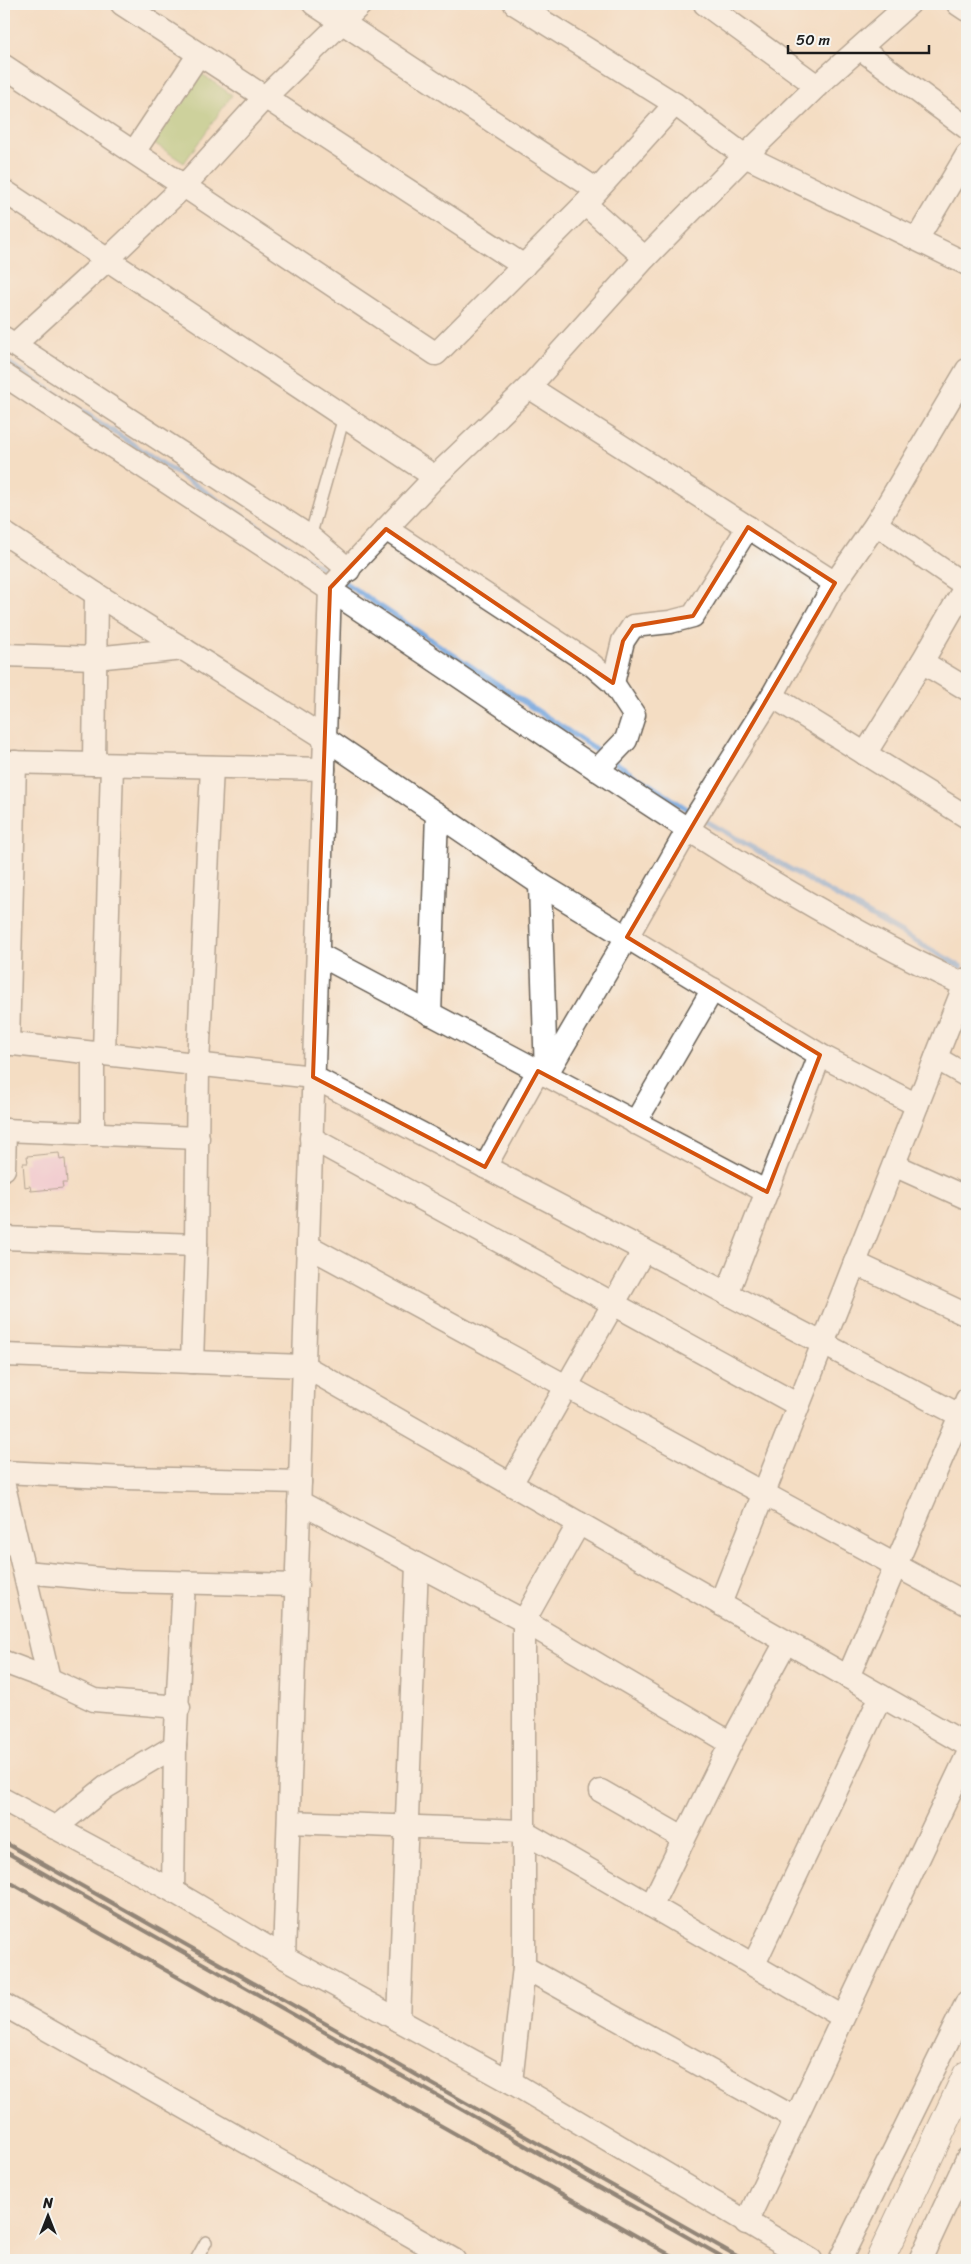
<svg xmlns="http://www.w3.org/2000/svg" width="971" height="2264" font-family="Sriracha,sans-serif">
  <rect width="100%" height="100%" fill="#f6f6f2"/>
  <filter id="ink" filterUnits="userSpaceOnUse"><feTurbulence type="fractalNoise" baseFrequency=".02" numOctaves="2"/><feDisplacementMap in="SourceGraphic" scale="10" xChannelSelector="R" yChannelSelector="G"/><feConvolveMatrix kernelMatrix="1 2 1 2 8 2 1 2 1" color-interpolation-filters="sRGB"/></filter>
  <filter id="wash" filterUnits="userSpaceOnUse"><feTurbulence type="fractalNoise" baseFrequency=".0096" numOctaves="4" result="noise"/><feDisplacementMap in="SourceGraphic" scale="20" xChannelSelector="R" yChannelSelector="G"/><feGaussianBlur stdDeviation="1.12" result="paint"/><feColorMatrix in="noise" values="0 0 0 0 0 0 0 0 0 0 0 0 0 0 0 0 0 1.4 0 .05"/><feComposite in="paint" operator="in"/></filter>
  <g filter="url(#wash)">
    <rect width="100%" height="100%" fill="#f4ddc3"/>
    <polygon fill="#9ec36d" stroke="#5d7044" points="196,70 232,95 184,163 148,139"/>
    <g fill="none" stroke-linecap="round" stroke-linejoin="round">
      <g stroke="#6fa2db" stroke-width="5.5">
        <polyline points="4,360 334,576"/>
        <polyline points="342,581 601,753"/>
        <polyline points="616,763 690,811"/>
        <polyline points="704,820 961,967"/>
      </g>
    </g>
    <g id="blocks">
      <polygon fill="#ecaadd" points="59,1153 60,1160 65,1159 67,1183 62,1183 63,1188 31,1191 30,1186 25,1187 23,1163 28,1163 27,1156"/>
    </g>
  </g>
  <g filter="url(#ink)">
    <use href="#blocks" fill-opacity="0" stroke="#686056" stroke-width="1"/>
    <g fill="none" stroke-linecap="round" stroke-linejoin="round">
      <defs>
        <g id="service">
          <polyline points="310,537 344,417"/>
          <polyline points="196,2260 206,2242"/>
        </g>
        <g id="minor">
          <polyline points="122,4 524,266"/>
          <polyline points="314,4 597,190"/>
          <polyline points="515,4 675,104 745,156 967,264"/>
          <polyline points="705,4 817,86"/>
          <polyline points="958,4 967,10"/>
          <polyline points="861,49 967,128"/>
          <polyline points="4,66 436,354 585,204 675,104"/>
          <polyline points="134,152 199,54"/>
          <polyline points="4,191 435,477"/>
          <polyline points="585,204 645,258"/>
          <polyline points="917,239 967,155"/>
          <polyline points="4,338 310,537 349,570"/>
          <polyline points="14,345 107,260 184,186 265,97 361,4"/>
          <path d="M4,375C154,474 305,572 454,673C620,785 785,902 967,986"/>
          <polyline points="529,387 835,583"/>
          <polyline points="876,524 966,586"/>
          <polyline points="386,529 591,664 613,683 634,715 626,740 597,770"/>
          <polyline points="4,533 96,594 325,738 540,884 820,1055 917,1105"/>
          <polyline points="4,655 95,658 184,649"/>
          <polyline points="922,662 967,689"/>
          <polyline points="613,683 623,641 633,626 670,622 693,616 748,527"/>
          <polyline points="772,696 967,817"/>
          <polyline points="865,754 922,662 967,584"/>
          <polyline points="4,762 324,769"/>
          <polyline points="94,764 96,594"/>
          <polyline points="540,884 546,1075"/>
          <polyline points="318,954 767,1192"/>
          <polyline points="430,1014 437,814"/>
          <polyline points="4,1043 313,1077 967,1419"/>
          <polyline points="8,1044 15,762"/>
          <polyline points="93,1053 93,1134"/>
          <polyline points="104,1054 112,765"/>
          <polyline points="936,1058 967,1076"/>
          <polyline points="546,1075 627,937 687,831 772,696 835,583 876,524 967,370"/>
          <polyline points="635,1123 713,989"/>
          <polyline points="4,1130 198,1138"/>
          <polyline points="311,1138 798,1405"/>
          <polyline points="894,1165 967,1198"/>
          <polyline points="485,1167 538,1071"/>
          <polyline points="4,1169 5,1130"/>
          <polyline points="4,1238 196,1245"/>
          <polyline points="308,1246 967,1604"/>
          <polyline points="855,1263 967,1315"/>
          <polyline points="727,1294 820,1055"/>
          <polyline points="4,1355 304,1366 967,1745"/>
          <polyline points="192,1362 196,1245 198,1065 212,767"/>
          <polyline points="4,1472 126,1478 300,1482"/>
          <polyline points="511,1484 644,1250"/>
          <polyline points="4,1486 49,1679"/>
          <polyline points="299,1502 524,1621 731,1743"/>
          <polyline points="25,1572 123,1581 297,1585"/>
          <polyline points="720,1604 967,979"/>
          <polyline points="4,1662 49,1679 94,1700 179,1707"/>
          <polyline points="848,1677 967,1399"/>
          <polyline points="601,1791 683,1838"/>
          <polyline points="4,1800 173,1891 284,1957 511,2082 811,2260"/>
          <polyline points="289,1822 522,1831 843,2017"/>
          <polyline points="55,1828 106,1787 175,1746"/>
          <polyline points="173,1891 175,1746 184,1583"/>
          <polyline points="651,1906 731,1743 786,1642"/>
          <polyline points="284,1957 330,588 435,477 529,387 645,258 745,156 817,86 909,4"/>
          <polyline points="754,1964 881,1696"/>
          <polyline points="524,1967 795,2118"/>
          <polyline points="4,2005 454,2260"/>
          <polyline points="399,2020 417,1565"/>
          <polyline points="511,2082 524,1967 524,1621 579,1523"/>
          <polyline points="746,2223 967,1756"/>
          <polyline points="840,2260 967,2002"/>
          <polyline points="920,2260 967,2159"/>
        </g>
        <polyline id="tertiary" points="880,2260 967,2075"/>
      </defs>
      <use href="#service" stroke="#686056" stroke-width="14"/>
      <use href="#minor" stroke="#686056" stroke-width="25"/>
      <use href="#tertiary" stroke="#686056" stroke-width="30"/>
      <use href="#service" stroke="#fff" stroke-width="11"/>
      <use href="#minor" stroke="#fff" stroke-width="22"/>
      <use href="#tertiary" stroke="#fff" stroke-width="28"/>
      <g stroke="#1c1c1c" stroke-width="4">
        <polyline points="4,1842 744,2260"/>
        <polyline points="4,1851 728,2260"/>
        <polyline points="4,1879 679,2260"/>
      </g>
    </g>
  </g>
  <path d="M0 0H971V2264H0ZM748,527L835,583L627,937L820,1055L767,1192L538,1071L485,1167L313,1077L330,588L386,529L613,683L623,641L633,626L693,616Z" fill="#f4ddc3" fill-opacity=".55" fill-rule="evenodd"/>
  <path fill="none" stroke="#d4530e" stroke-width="4" stroke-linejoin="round" d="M748,527L835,583L627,937L820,1055L767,1192L538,1071L485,1167L313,1077L330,588L386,529L613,683L623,641L633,626L693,616Z"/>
  <rect width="971" height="2264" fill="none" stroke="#f6f6f2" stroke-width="20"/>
  <g transform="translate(48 2216)" stroke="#f6f6f2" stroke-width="4" paint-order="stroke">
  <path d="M0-4L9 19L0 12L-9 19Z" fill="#1c1c1c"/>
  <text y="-8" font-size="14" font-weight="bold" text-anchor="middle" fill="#1c1c1c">N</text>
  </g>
  <path d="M788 45v8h141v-8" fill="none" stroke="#1c1c1c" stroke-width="2.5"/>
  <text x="796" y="45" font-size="15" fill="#1c1c1c" stroke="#f6f6f2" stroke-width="4" paint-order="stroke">50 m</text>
</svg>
